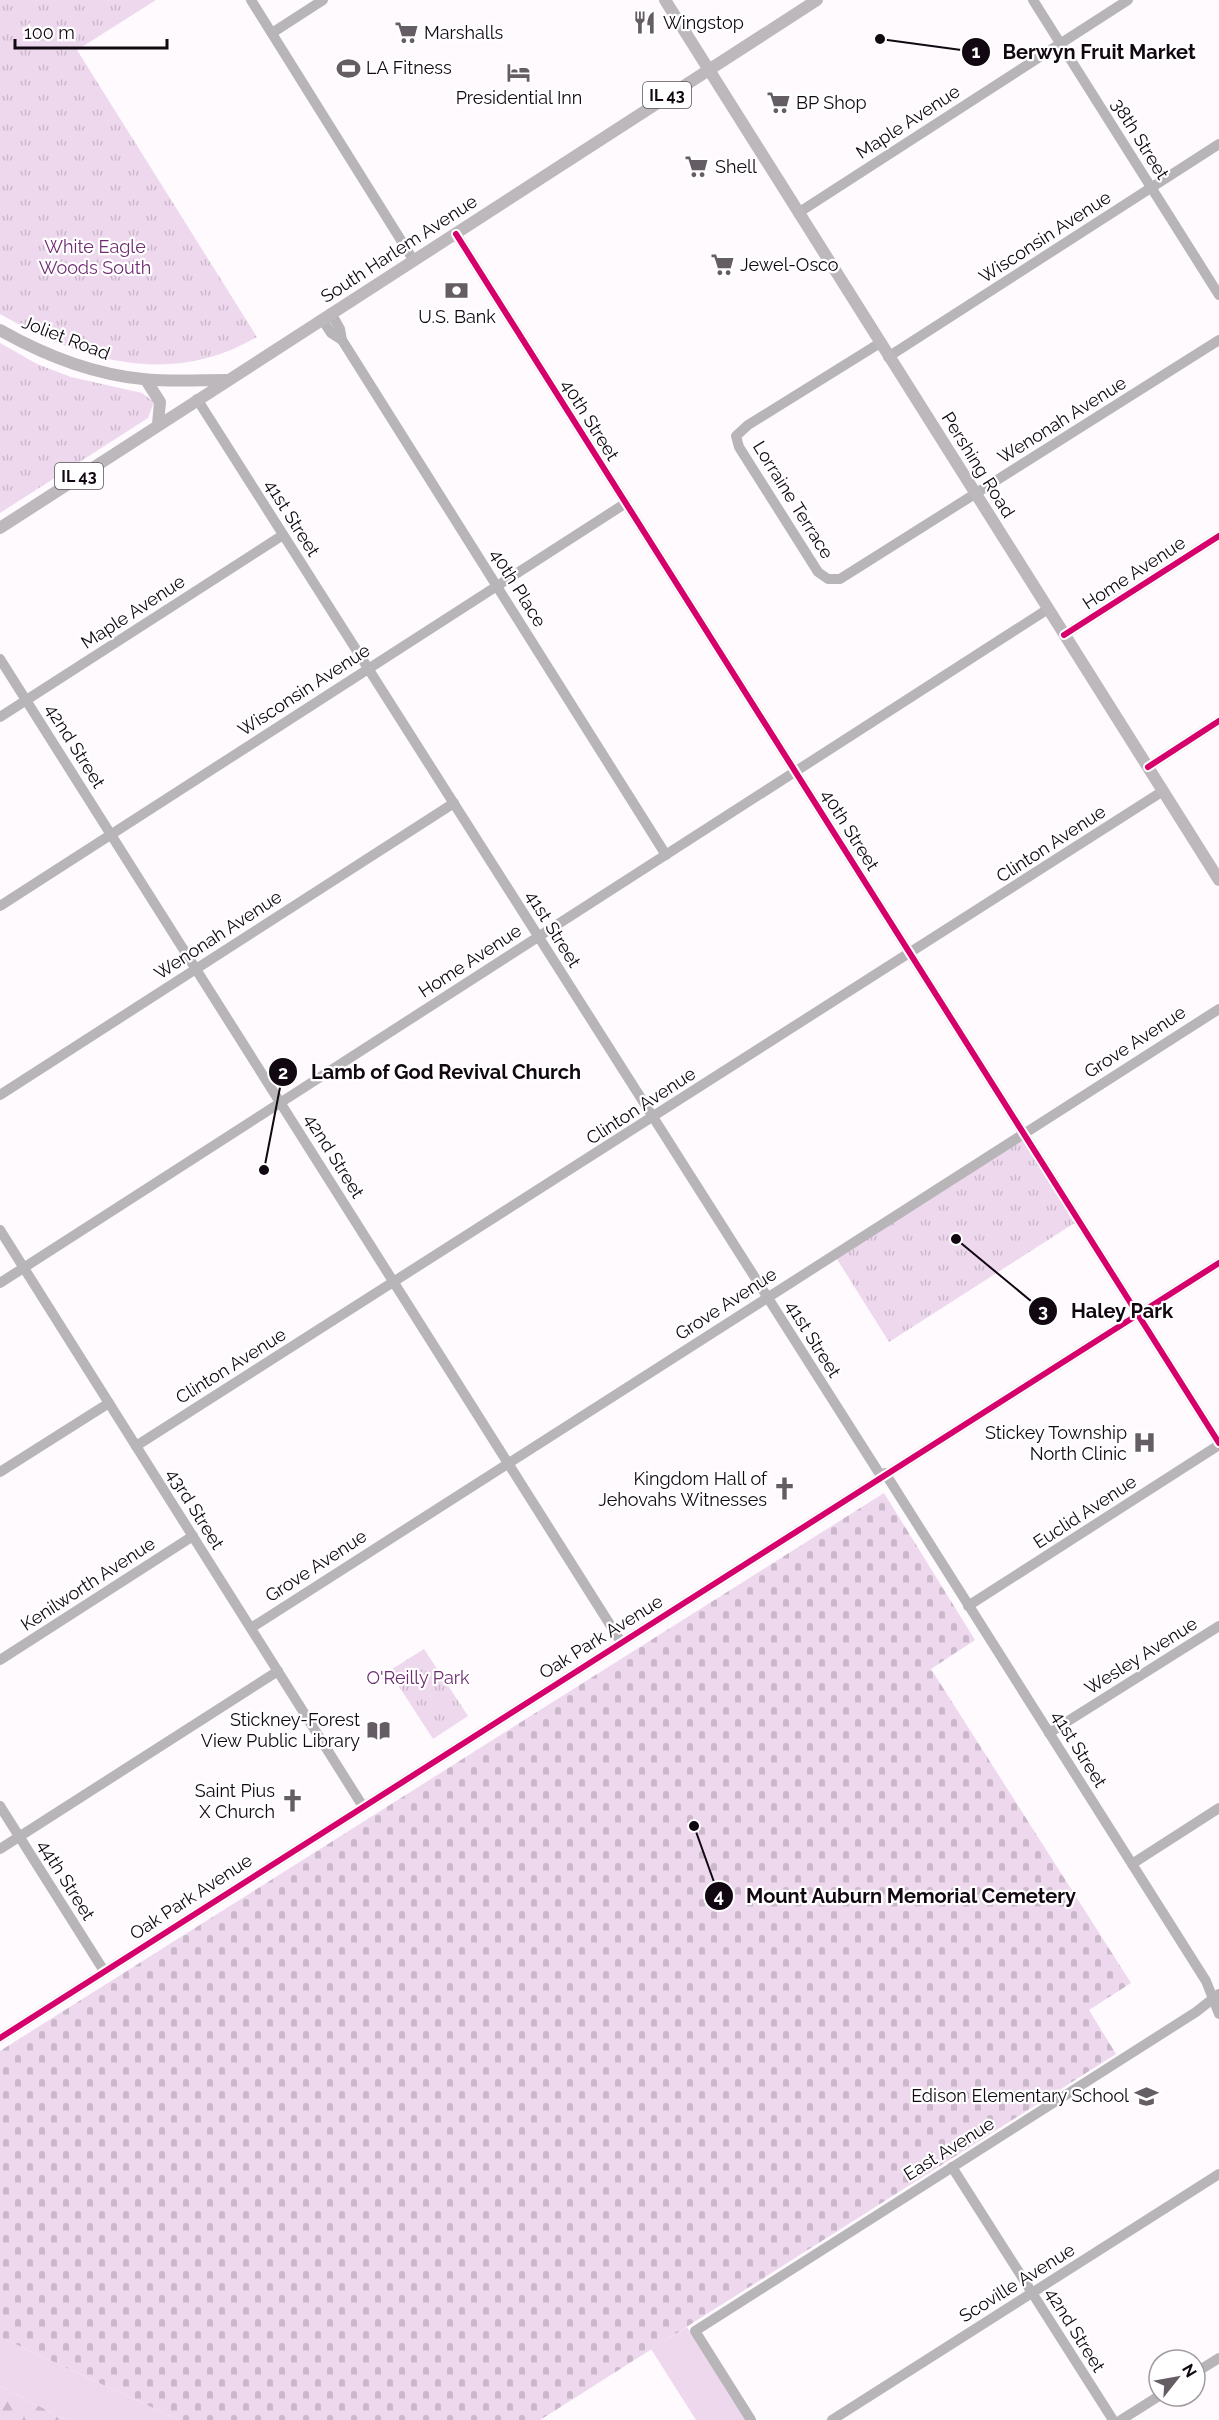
<svg xmlns="http://www.w3.org/2000/svg" width="1219" height="2420" font-family="Raleway,sans-serif">
  <defs>
    <pattern id="forest-firs" width="22" height="20" patternUnits="userSpaceOnUse" patternTransform="scale(1.5)"><rect width="22" height="20" fill="#eed8ee"/><path d="M5 1l3.5 6h-7zM16 11l3.5 6h-7z" fill="#cbb8cb"/></pattern>
    <pattern id="cemetery-stones" width="16" height="16" patternUnits="userSpaceOnUse" patternTransform="scale(1.5)"><rect width="16" height="16" fill="#eed8ee"/><path d="M2 7V4a2 2 0 0 1 4 0v3zM10 15v-3a2 2 0 0 1 4 0v3z" fill="#cbb8cb"/></pattern>
    <pattern id="park-tufts" width="24" height="20" patternUnits="userSpaceOnUse" patternTransform="scale(1.5)"><rect width="24" height="20" fill="#eed8ee"/><path d="M3 7l-1-3M5 7V3M7 7l1-3M15 17l-1-3M17 17v-4M19 17l1-3" fill="none" stroke="#cbb8cb"/></pattern>
  </defs>
  <rect width="100%" height="100%" fill="#fefafe"/>
  <g fill="#eed8ee">
    <polygon points="687,2327 746,2420 696,2420 651,2349"/>
    <polygon points="0,2337 179,2420 66,2420 0,2386"/>
  </g>
  <polygon fill="url(#forest-firs)" points="0,2386 66,2420 0,2420"/>
  <polygon fill="url(#cemetery-stones)" points="884,1493 975,1640 931,1669 1131,1983 1089,2010 1116,2054 540,2420 179,2420 0,2337 0,2051"/>
  <g fill="url(#park-tufts)">
    <path d="M0,0H156L77,50L257,337C170,388 82,361 0,314Z"/>
    <polygon points="0,343 37,364 71,377 142,393 154,402 148,418 0,513"/>
    <polygon points="1023,1138 1076,1222 889,1342 835,1256"/>
    <polygon points="424,1649 468,1716 433,1739 389,1671"/>
  </g>
  <g fill="none" stroke-linecap="round" stroke-linejoin="round">
    <g stroke="#b8b5b8" stroke-width="10">
      <polyline points="251,0 414,261"/>
      <polyline points="1033,0 1219,295"/>
      <polyline points="272,33 323,0"/>
      <polyline points="798,213 1128,0"/>
      <polyline points="456,234 1219,1443"/>
      <polyline points="331,313 340,329 342,340 666,855"/>
      <polyline points="322,319 331,333 342,340"/>
      <polyline points="880,343 748,425 736,436 739,447 818,572 828,579 840,579 1219,340"/>
      <polyline points="888,357 1219,144"/>
      <polyline points="197,399 881,1476"/>
      <polyline points="1064,635 1219,536"/>
      <polyline points="0,659 621,1642"/>
      <polyline points="0,717 283,535"/>
      <polyline points="1148,767 1219,721"/>
      <polyline points="0,906 626,503"/>
      <polyline points="0,1095 454,803"/>
      <polyline points="0,1230 362,1805"/>
      <polyline points="0,1283 1048,609"/>
      <polyline points="136,1446 1163,791"/>
      <polyline points="0,1472 109,1403"/>
      <polyline points="885,1473 1206,1981 1219,2014"/>
      <polyline points="968,1606 1219,1445"/>
      <polyline points="251,1628 1219,1009"/>
      <polyline points="0,1660 193,1536"/>
      <polyline points="1049,1733 1219,1626"/>
      <polyline points="0,1806 104,1971"/>
      <polyline points="0,1849 278,1671"/>
      <polyline points="1132,1864 1219,1808"/>
      <polyline points="0,2038 1219,1263"/>
      <polyline points="952,2167 1113,2420"/>
      <polyline points="1195,2373 1219,2358"/>
      <polyline points="751,2420 695,2331 1196,2012 1219,1994"/>
      <polyline points="832,2420 1219,2174"/>
      <polyline points="1121,2420 1159,2396"/>
    </g>
    <g stroke="#bcb8bc" stroke-width="12">
      <polyline points="665,0 1219,880"/>
      <path d="M0,330C44,355 92,374 143,379C170,382 199,380 226,380"/>
      <polyline points="146,380 160,402 158,424"/>
      <polyline points="0,528 817,0"/>
    </g>
    <defs>
      <g id="cycleway">
        <polyline points="456,234 1219,1443"/>
        <polyline points="1064,635 1219,536"/>
        <polyline points="1148,767 1219,721"/>
        <polyline points="0,2038 1219,1263"/>
      </g>
    </defs>
    <use href="#cycleway" stroke="#fff" stroke-width="10"/>
    <use href="#cycleway" stroke="#d6006c" stroke-width="6"/>
  </g>
  <defs>
    <symbol id="restaurant-bare" viewBox="-9 -9 18 18"><path d="M-5-6h1v4h1v-4h1v4h1v-4h1v5L-1.5 .5V6h-2V.5L-5-1ZM5-6V6H3V1.5H1.5Q1.5-4 5-6Z" fill="#645d64" stroke="#fff" stroke-width="2.5" paint-order="stroke"/></symbol>
    <symbol id="supermarket-bare" viewBox="-9 -9 18 18"><path d="M-6-5.5h2.5l.6 2H6L4.5 2H-2.5L-4.4-4H-6ZM-1.5 3.2a1.3 1.3 0 1 0 .1 0ZM3 3.2a1.3 1.3 0 1 0 .1 0Z" fill="#645d64" stroke="#fff" stroke-width="2.5" paint-order="stroke"/></symbol>
    <symbol id="stadium-bare" viewBox="-9 -9 18 18"><path d="M0-5a6.5 5 0 1 0 0 10a6.5 5 0 1 0 0-10ZM-3.5-1.8h7v3.6h-7Z" fill="#645d64" stroke="#fff" stroke-width="2.5" paint-order="stroke"/></symbol>
    <symbol id="hotel-bare" viewBox="-9 -9 18 18"><path d="M-6-4.5h1.5V1H6V5H4.5V3h-9V5H-6ZM-4 0a1.8 1.8 0 1 1 3.6 0ZM.5 0V-2.5h3Q6-2.5 6 0Z" fill="#645d64" stroke="#fff" stroke-width="2.5" paint-order="stroke"/></symbol>
    <symbol id="bank-bare" viewBox="-9 -9 18 18"><path d="M-6-4H6V4H-6ZM0-2.3a2.3 2.3 0 1 0 0 4.6a2.3 2.3 0 1 0 0-4.6Z" fill="#645d64" stroke="#fff" stroke-width="2.5" paint-order="stroke"/></symbol>
    <symbol id="hospital-bare" viewBox="-9 -9 18 18"><path d="M-5-5h3v3.5h4V-5h3V5h-3V1.5h-4V5h-3Z" fill="#645d64" stroke="#fff" stroke-width="2.5" paint-order="stroke"/></symbol>
    <symbol id="church-bare" viewBox="-9 -9 18 18"><path d="M-1.2-6h2.4v3.5h3.3v2.4h-3.3V6h-2.4V-.1h-3.3v-2.4h3.3Z" fill="#645d64" stroke="#fff" stroke-width="2.5" paint-order="stroke"/></symbol>
    <symbol id="library-bare" viewBox="-9 -9 18 18"><path d="M-6-4Q-3-5.5-.7-3.5V5Q-3 3-6 4ZM6-4Q3-5.5 .7-3.5V5Q3 3 6 4Z" fill="#645d64" stroke="#fff" stroke-width="2.5" paint-order="stroke"/></symbol>
    <symbol id="school-bare" viewBox="-9 -9 18 18"><path d="M0-5L7-2L0 1L-7-2ZM-4 1L0 2.5L4 1V4Q0 6-4 4Z" fill="#645d64" stroke="#fff" stroke-width="2.5" paint-order="stroke"/></symbol>
  </defs>
  <g fill-rule="evenodd">
    <use href="#restaurant-bare" x="628" y="6" width="33" height="33"/>
    <use href="#supermarket-bare" x="390" y="16" width="33" height="33"/>
    <use href="#stadium-bare" x="332" y="52" width="33" height="33"/>
    <use href="#hotel-bare" x="502" y="56" width="33" height="33"/>
    <use href="#supermarket-bare" x="762" y="86" width="33" height="33"/>
    <use href="#supermarket-bare" x="680" y="150" width="33" height="33"/>
    <use href="#supermarket-bare" x="706" y="248" width="33" height="33"/>
    <use href="#bank-bare" x="440" y="274" width="33" height="33"/>
    <use href="#hospital-bare" x="1128" y="1426" width="33" height="33"/>
    <use href="#church-bare" x="768" y="1472" width="33" height="33"/>
    <use href="#library-bare" x="362" y="1714" width="33" height="33"/>
    <use href="#church-bare" x="276" y="1784" width="33" height="33"/>
    <use href="#school-bare" x="1130" y="2080" width="33" height="33"/>
  </g>
  <g text-anchor="middle" stroke-width="4.5" stroke-linejoin="round" paint-order="stroke">
    <g fill="#fff" stroke="#585258" stroke-width="1.5">
      <rect x="643" y="82" width="48" height="26" rx="4.5"/>
      <rect x="55" y="463" width="48" height="26" rx="4.5"/>
    </g>
    <g font-size="16" font-weight="bold" fill="#110811">
      <text x="667" y="101">IL 43</text>
      <text x="79" y="482">IL 43</text>
    </g>
    <g font-size="18" fill="#110811" stroke="#fff" text-anchor="start">
      <text x="663" y="29">Wingstop</text>
      <text x="424" y="39">Marshalls</text>
      <text x="366" y="74">LA Fitness</text>
      <text x="519" y="104" text-anchor="middle">Presidential Inn</text>
      <text x="796" y="109">BP Shop</text>
      <text x="715" y="173">Shell</text>
      <text x="740" y="271">Jewel-Osco</text>
      <text x="457" y="323" text-anchor="middle">U.S. Bank</text>
      <text x="1127" y="1439" text-anchor="end">Stickey Township<tspan x="1127" dy="21">North Clinic</tspan></text>
      <text x="767" y="1485" text-anchor="end">Kingdom Hall of<tspan x="767" dy="21">Jehovahs Witnesses</tspan></text>
      <text x="360" y="1726" text-anchor="end">Stickney-Forest<tspan x="360" dy="21">View Public Library</tspan></text>
      <text x="275" y="1797" text-anchor="end">Saint Pius<tspan x="275" dy="21">X Church</tspan></text>
      <text x="1129" y="2102" text-anchor="end">Edison Elementary School</text>
    </g>
    <g font-size="18" fill="#110811" stroke="#fff">
      <text transform="translate(908 122) rotate(-33)" y="6">Maple Avenue</text>
      <text transform="translate(1140 139) rotate(58)" y="6">38th Street</text>
      <text transform="translate(1045 237) rotate(-33)" y="6">Wisconsin Avenue</text>
      <text transform="translate(399 249) rotate(-33)" y="6">South Harlem Avenue</text>
      <text transform="translate(66 338) rotate(21)" y="6">Joliet Road</text>
      <text transform="translate(590 420) rotate(58)" y="6">40th Street</text>
      <text transform="translate(1062 420) rotate(-32)" y="6">Wenonah Avenue</text>
      <text transform="translate(978 465) rotate(58)" y="6">Pershing Road</text>
      <text transform="translate(793 500) rotate(58)" y="6">Lorraine Terrace</text>
      <text transform="translate(292 518) rotate(58)" y="6">41st Street</text>
      <text transform="translate(1134 573) rotate(-33)" y="6">Home Avenue</text>
      <text transform="translate(518 588) rotate(58)" y="6">40th Place</text>
      <text transform="translate(133 612) rotate(-33)" y="6">Maple Avenue</text>
      <text transform="translate(304 690) rotate(-33)" y="6">Wisconsin Avenue</text>
      <text transform="translate(75 746) rotate(58)" y="6">42nd Street</text>
      <text transform="translate(850 830) rotate(58)" y="6">40th Street</text>
      <text transform="translate(1051 844) rotate(-33)" y="6">Clinton Avenue</text>
      <text transform="translate(553 929) rotate(58)" y="6">41st Street</text>
      <text transform="translate(218 935) rotate(-33)" y="6">Wenonah Avenue</text>
      <text transform="translate(470 961) rotate(-33)" y="6">Home Avenue</text>
      <text transform="translate(1135 1042) rotate(-33)" y="6">Grove Avenue</text>
      <text transform="translate(641 1106) rotate(-33)" y="6">Clinton Avenue</text>
      <text transform="translate(334 1156) rotate(58)" y="6">42nd Street</text>
      <text transform="translate(726 1304) rotate(-33)" y="6">Grove Avenue</text>
      <text transform="translate(813 1339) rotate(58)" y="6">41st Street</text>
      <text transform="translate(231 1366) rotate(-32)" y="6">Clinton Avenue</text>
      <text transform="translate(195 1509) rotate(58)" y="6">43rd Street</text>
      <text transform="translate(1085 1512) rotate(-33)" y="6">Euclid Avenue</text>
      <text transform="translate(316 1566) rotate(-33)" y="6">Grove Avenue</text>
      <text transform="translate(88 1584) rotate(-33)" y="6">Kenilworth Avenue</text>
      <text transform="translate(601 1637) rotate(-32)" y="6">Oak Park Avenue</text>
      <text transform="translate(1141 1656) rotate(-32)" y="6">Wesley Avenue</text>
      <text transform="translate(1079 1749) rotate(58)" y="6">41st Street</text>
      <text transform="translate(66 1880) rotate(58)" y="6">44th Street</text>
      <text transform="translate(191 1897) rotate(-33)" y="6">Oak Park Avenue</text>
      <text transform="translate(949 2149) rotate(-32)" y="6">East Avenue</text>
      <text transform="translate(1017 2283) rotate(-32)" y="6">Scoville Avenue</text>
      <text transform="translate(1075 2330) rotate(58)" y="6">42nd Street</text>
    </g>
    <g font-size="18" fill="#702c73" stroke="#fff">
      <text x="95" y="253">White Eagle<tspan x="95" dy="21">Woods South</tspan></text>
      <text x="418" y="1684">O'Reilly Park</text>
    </g>
  </g>
  <path fill="none" stroke="#110811" stroke-width="2" d="M880 39L976 52M264 1170L283 1072M956 1239L1043 1311M694 1826L719 1896"/>
  <g fill="#110811" stroke="#fff" stroke-width="2">
    <circle cx="880" cy="39" r="6"/>
    <circle cx="264" cy="1170" r="6"/>
    <circle cx="956" cy="1239" r="6"/>
    <circle cx="694" cy="1826" r="6"/>
    <circle cx="976" cy="52" r="15"/>
    <circle cx="283" cy="1072" r="15"/>
    <circle cx="1043" cy="1311" r="15"/>
    <circle cx="719" cy="1896" r="15"/>
  </g>
  <g font-size="18" text-anchor="middle" font-weight="bold" fill="#fff">
    <text x="976" y="58">1</text>
    <text x="283" y="1079">2</text>
    <text x="1043" y="1317">3</text>
    <text x="719" y="1902">4</text>
  </g>
  <g font-size="20" text-anchor="middle" font-weight="bold" fill="#110811" stroke="#fff" stroke-width="4.5" stroke-linejoin="round" paint-order="stroke">
    <text x="1099" y="59">Berwyn Fruit Market</text>
    <text x="446" y="1079">Lamb of God Revival Church</text>
    <text x="1122" y="1318">Haley Park</text>
    <text x="911" y="1903">Mount Auburn Memorial Cemetery</text>
  </g>
  <g transform="translate(1177 2378) rotate(59)"><circle r="28" fill="#ffffff" stroke="#a09ca0" stroke-width="1.5"/>
  <path d="M0-4.5L10 22L0 15L-10 22Z" fill="#645d64"/>
  <text y="-9" font-size="16" font-weight="bold" text-anchor="middle" fill="#110811">N</text>
  </g>
  <path d="M15 39v9h152v-9" fill="none" stroke="#110811" stroke-width="3"/>
  <text x="24" y="39" font-size="18" fill="#110811" stroke="#ffffff" stroke-width="4.5" paint-order="stroke">100 m</text>
</svg>
